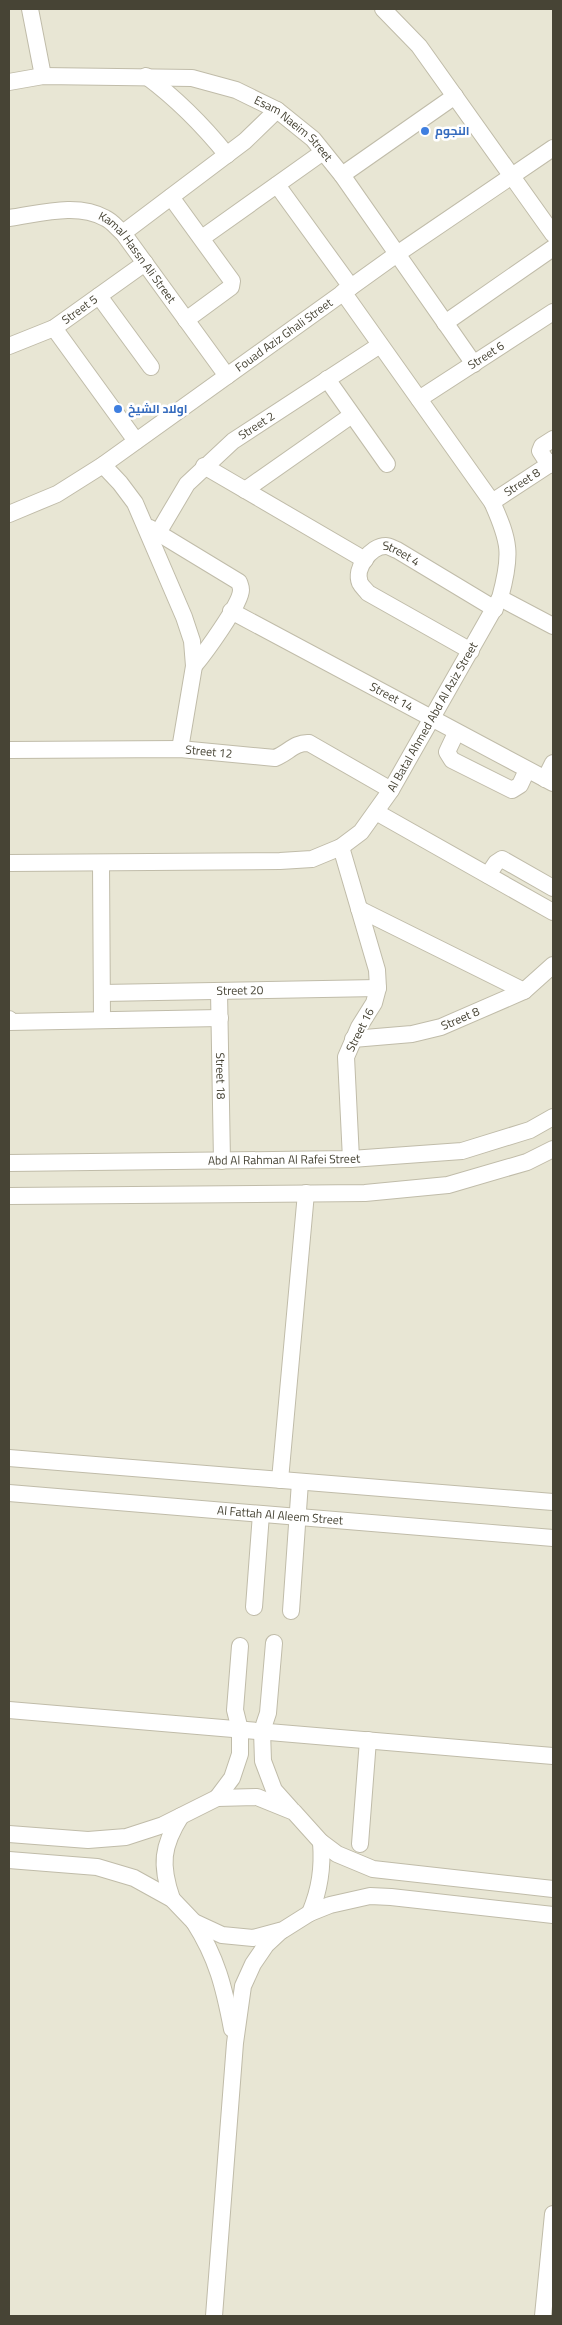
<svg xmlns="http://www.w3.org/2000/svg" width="562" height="2325" font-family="'Titillium Web',Cairo,sans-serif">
  <rect width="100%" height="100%" fill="#f4f2e6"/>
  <rect fill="#e8e6d4" x="9" y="9" width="544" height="2307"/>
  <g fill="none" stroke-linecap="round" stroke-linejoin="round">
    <defs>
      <g id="minor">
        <polyline points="30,9 43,76"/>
        <polyline points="383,9 419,46 553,234"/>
        <path d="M146,76C177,99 202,124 227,155"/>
        <path id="s1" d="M9,82L43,76L192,78L236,90L277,110L313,139L342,175L474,364"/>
        <polyline points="342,175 455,96"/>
        <polyline points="277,185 351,287"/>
        <polyline points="171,197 232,281 231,287 186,320"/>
        <path id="s2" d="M9,218C39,214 77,202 105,218C112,221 117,228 123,233L227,376"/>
        <polyline points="123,233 245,141 277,110"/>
        <polyline points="202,238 323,152"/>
        <polyline points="99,296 151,367"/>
        <polyline points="445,323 553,248"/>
        <polyline points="54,328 136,441"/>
        <path id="s3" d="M9,346L54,328L145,263"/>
        <polyline points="327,379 387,464"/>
        <path id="s4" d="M419,399L553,312"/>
        <polyline points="103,465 120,483 135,503 184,617 192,641 194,666 180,749"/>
        <polyline points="549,465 540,451 542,446 553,439"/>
        <polyline points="204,466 365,560"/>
        <polyline points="245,490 352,415"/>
        <path id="s5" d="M492,502L553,462"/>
        <path id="s6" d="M9,514L57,494L103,465L397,254L553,148"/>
        <path d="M150,528L239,582C240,585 241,587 241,590C241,604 204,654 194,666"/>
        <path id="s7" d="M158,533L187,484L233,441L380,345"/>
        <polyline points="500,598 553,626"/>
        <path id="s8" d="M231,611L553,783"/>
        <path id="s9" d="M471,651L368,593C366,590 362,587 360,583C354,569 370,546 386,546C389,546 394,549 397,550L495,609"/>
        <polyline points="456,733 447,752 452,760 512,790 520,785 527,770"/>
        <path id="s10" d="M9,750L180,749L275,758C288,753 295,742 309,743L391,790"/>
        <polyline points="545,779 553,763"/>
        <polyline points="376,812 553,912"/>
        <polyline points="341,847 377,970 378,988 374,1003 359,1027 346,1057 351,1159"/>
        <path id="s11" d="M9,863L280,861L312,859L341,847L361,832L391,790L500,598C512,554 510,542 492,502L343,292"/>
        <polyline points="101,863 102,1020"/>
        <polyline points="488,875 496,863 502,859 553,888"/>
        <polyline points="359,909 524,991"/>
        <path id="s12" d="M219,991L222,1161"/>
        <path id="s13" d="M102,993L378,988"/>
        <polyline points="9,1019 9,1022 220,1018"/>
        <path id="s14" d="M353,1039L412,1034L441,1027L524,991L553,965"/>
        <path id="s15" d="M9,1163L351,1159L462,1151L530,1130L553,1117"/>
        <polyline points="9,1196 365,1193 448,1185 527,1162 553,1149"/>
        <polyline points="9,1458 553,1502"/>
        <polyline points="280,1480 306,1193"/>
        <path id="s16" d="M9,1493L553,1538"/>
        <polyline points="254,1607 261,1514"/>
        <polyline points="291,1611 300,1482"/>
        <polyline points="274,1643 268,1713 262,1731 263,1761 274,1790 291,1809"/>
        <polyline points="9,1710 553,1756"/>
        <polyline points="217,1798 232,1778 240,1754 240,1730 235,1710 240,1646"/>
        <polyline points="9,1834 88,1840 126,1837 163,1825 217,1798 257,1797 294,1812 321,1842 337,1854 373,1869 553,1889"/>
        <polyline points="360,1844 368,1740"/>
        <polyline points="9,1860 97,1867 134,1878 172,1899 194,1922 222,1935 253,1938 283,1930 310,1913 330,1905 370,1896 391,1897 553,1915"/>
        <path d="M172,1899C160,1865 162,1846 181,1816"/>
        <path d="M310,1913C320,1889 323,1868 321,1842"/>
        <path d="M194,1922C217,1958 224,1987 232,2029"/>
        <polyline points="214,2316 235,2043 243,1986 253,1964 266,1945 281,1931"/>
        <polyline points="543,2316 553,2214"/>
      </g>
    </defs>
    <use href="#minor" stroke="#c0bca9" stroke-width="18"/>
    <use href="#minor" stroke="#fff" stroke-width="16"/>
  </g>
  <g fill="#3f7fe0" stroke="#fff" stroke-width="2">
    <circle cx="425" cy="131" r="5"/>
    <circle cx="118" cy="409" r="5"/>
  </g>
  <g text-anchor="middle" stroke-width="5" stroke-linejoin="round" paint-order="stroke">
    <g font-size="12" fill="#474435" stroke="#fff">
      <text dy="4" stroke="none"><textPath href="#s1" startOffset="299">Esam Naeim Street</textPath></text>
      <text dy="4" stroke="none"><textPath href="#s2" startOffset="149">Kamal Hassn Ali Street</textPath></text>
      <text dy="4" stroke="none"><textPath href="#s3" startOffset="80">Street 5</textPath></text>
      <text dy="4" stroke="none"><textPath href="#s6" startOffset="329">Fouad Aziz Ghali Street</textPath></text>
      <text dy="4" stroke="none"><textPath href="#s4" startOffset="80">Street 6</textPath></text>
      <text dy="4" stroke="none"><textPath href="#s7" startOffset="148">Street 2</textPath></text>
      <text dy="4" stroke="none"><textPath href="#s5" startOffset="36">Street 8</textPath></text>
      <text dy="4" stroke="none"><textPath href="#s9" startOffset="199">Street 4</textPath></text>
      <text dy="4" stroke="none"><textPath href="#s8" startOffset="182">Street 14</textPath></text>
      <text dy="4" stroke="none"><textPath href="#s11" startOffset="495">Al Batal Ahmed Abd Al Aziz Street</textPath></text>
      <text dy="4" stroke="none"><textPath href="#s10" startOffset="200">Street 12</textPath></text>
      <text dy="4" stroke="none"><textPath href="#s13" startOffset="138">Street 20</textPath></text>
      <text dy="4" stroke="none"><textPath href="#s14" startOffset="110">Street 8</textPath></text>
      <text transform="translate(360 1030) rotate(-63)" y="4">Street 16</text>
      <text dy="4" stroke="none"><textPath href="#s12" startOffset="85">Street 18</textPath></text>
      <text dy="4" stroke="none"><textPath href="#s15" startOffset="275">Abd Al Rahman Al Rafei Street</textPath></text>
      <text dy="4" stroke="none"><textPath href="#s16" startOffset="272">Al Fattah Al Aleem Street</textPath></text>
    </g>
    <g font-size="12" font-weight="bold" fill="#366cbe" stroke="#fff" text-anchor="start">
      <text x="435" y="135">النجوم</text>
      <text x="128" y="413">اولاد الشيخ</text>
    </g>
  </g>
  <rect width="562" height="2325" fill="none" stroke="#474435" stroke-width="20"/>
</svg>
